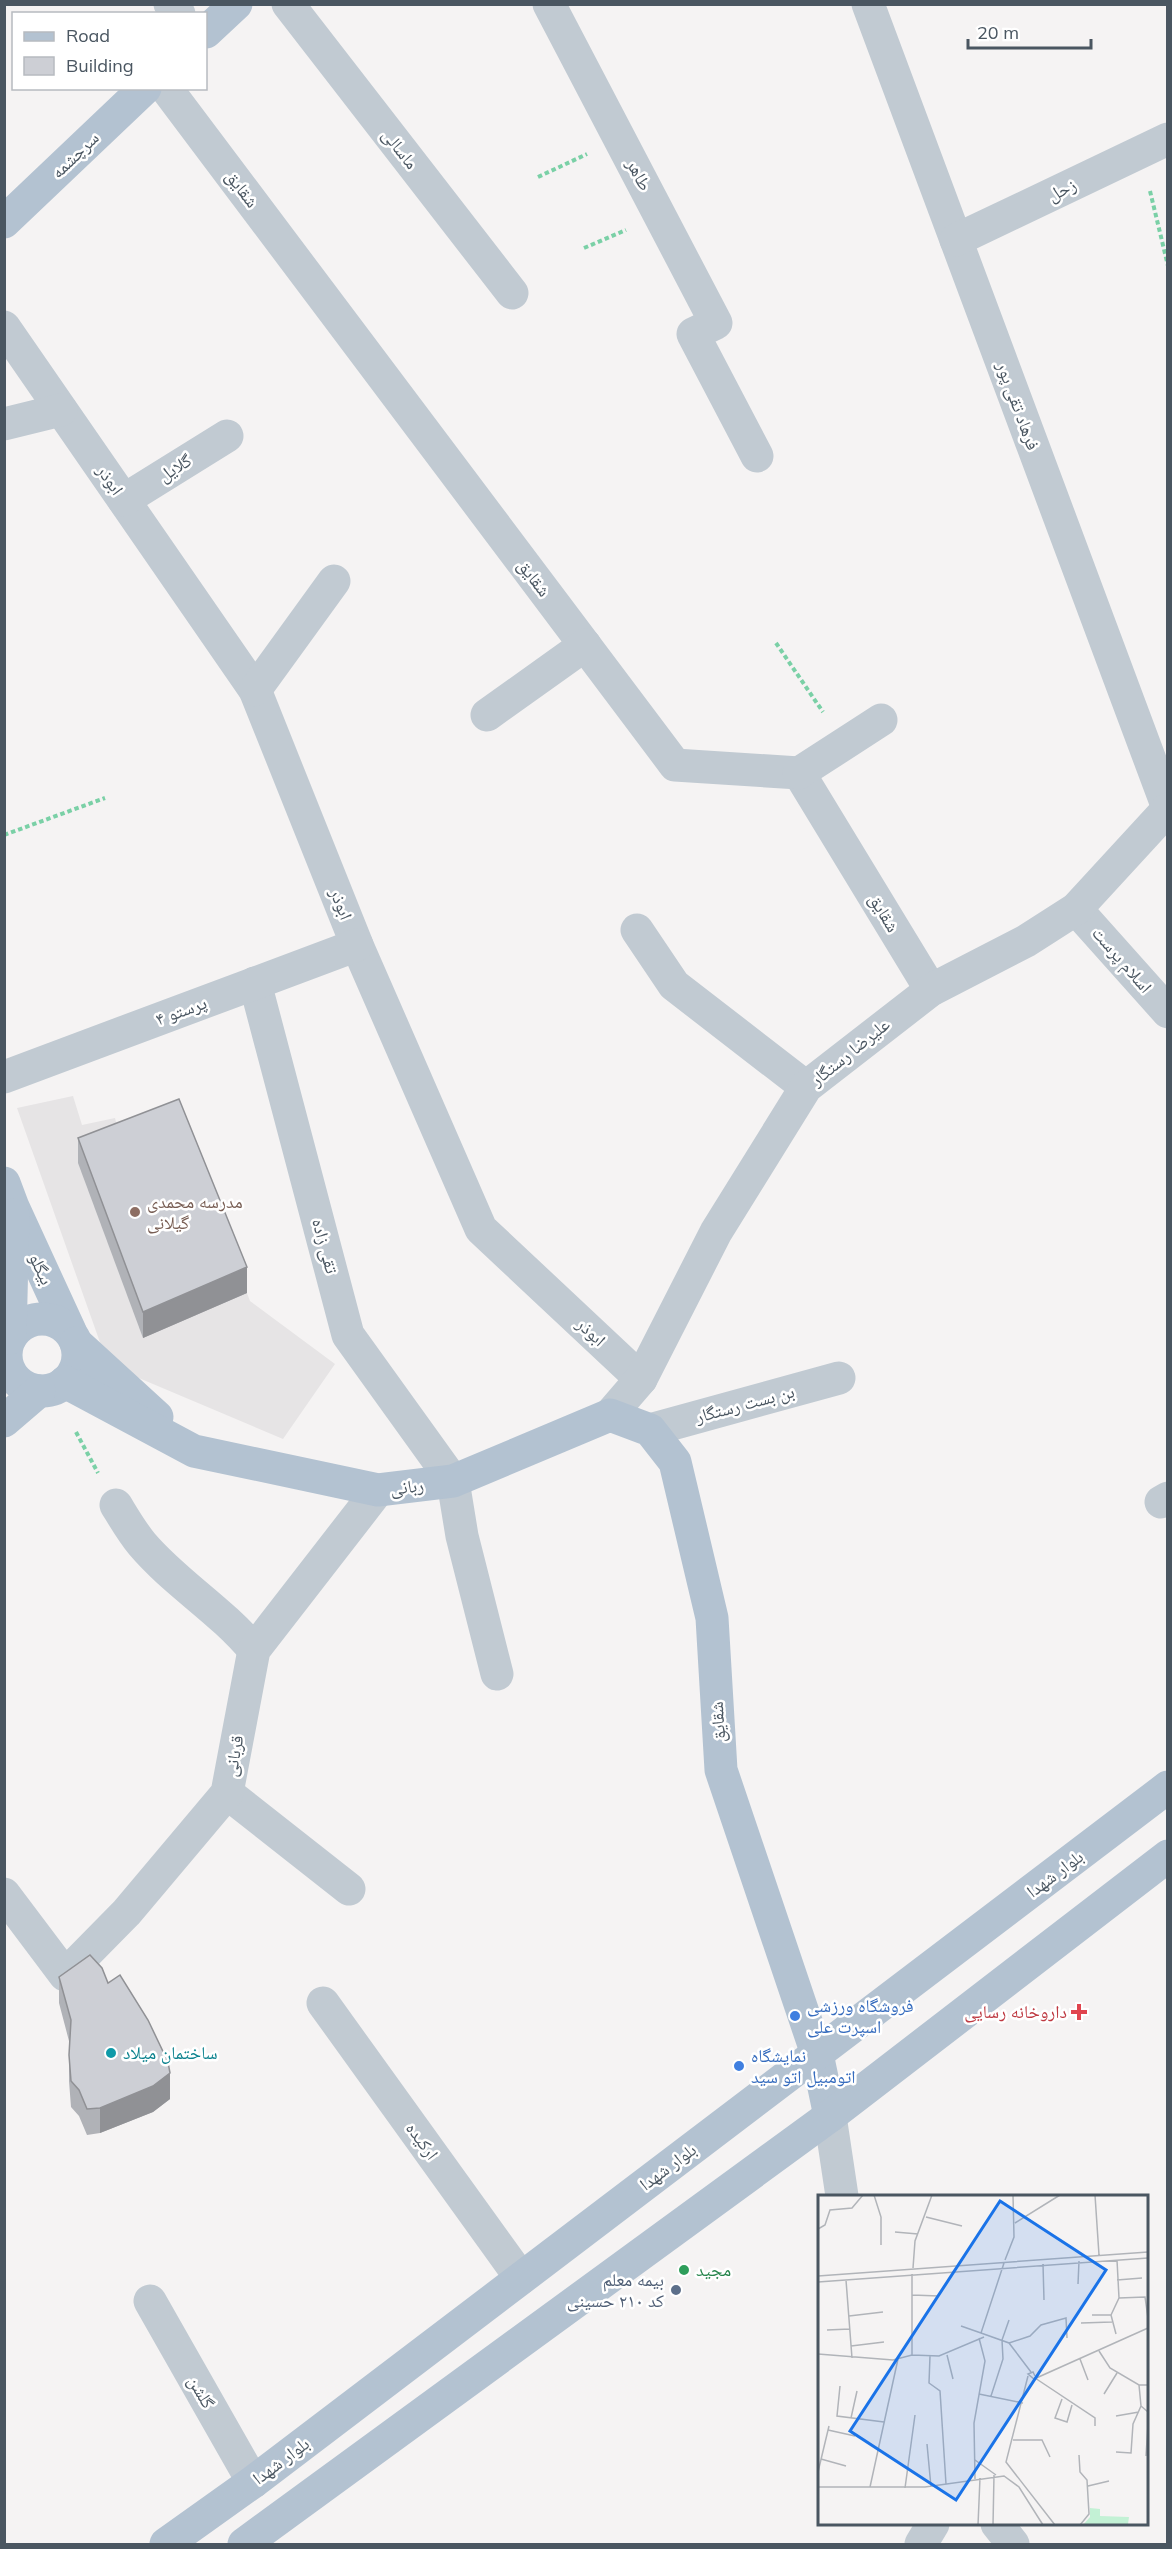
<svg xmlns="http://www.w3.org/2000/svg" width="1172" height="2549" font-family="Mulish,'Noto Naskh Arabic',sans-serif">
  <rect width="100%" height="100%" fill="#f5f3f3"/>
  <polygon fill="#e6e4e5" points="73,1096 82,1125 115,1118 118,1130 182,1124 250,1301 335,1364 283,1439 108,1365 17,1108"/>
  <g fill="none" stroke-linecap="round" stroke-linejoin="round">
    <g stroke="#7ad0a6" stroke-width="4" stroke-dasharray="4.5 3" stroke-linecap="butt">
      <polyline points="538,177 587,154"/>
      <polyline points="1150,191 1168,266"/>
      <polyline points="584,248 626,230"/>
      <polyline points="776,643 823,712"/>
      <polyline points="4,835 105,798"/>
      <polyline points="76,1432 98,1473"/>
    </g>
    <g stroke="#c1cad2" stroke-width="33">
      <polyline points="170,4 179,14"/>
      <polyline points="288,4 512,293"/>
      <polyline points="549,4 716,323 693,334 757,456"/>
      <polyline points="868,4 1168,808"/>
      <polyline points="166,88 675,765 799,773 931,990"/>
      <polyline points="956,240 1168,139"/>
      <polyline points="4,327 255,690 357,945 481,1229 641,1379"/>
      <polyline points="4,424 61,410"/>
      <polyline points="124,500 227,436"/>
      <polyline points="255,690 334,581"/>
      <polyline points="487,715 585,645"/>
      <polyline points="799,773 881,720"/>
      <polyline points="1076,909 1168,1012"/>
      <polyline points="637,930 674,985 806,1087"/>
      <polyline points="255,983 348,1335 453,1481 462,1536 497,1674"/>
      <polyline points="4,1077 357,945"/>
      <polyline points="610,1415 641,1379 716,1232 806,1087 931,990 1026,941 1076,909 1168,809"/>
      <polyline points="650,1430 839,1378"/>
      <polyline points="1161,1502 1168,1498"/>
      <path d="M116,1505C124,1518 132,1532 142,1544C175,1583 221,1610 254,1650"/>
      <polyline points="227,1793 349,1889"/>
      <polyline points="4,1894 65,1975 126,1913 227,1793 254,1650 378,1490"/>
      <polyline points="323,2003 521,2278"/>
      <polyline points="830,2116 842,2196"/>
      <polyline points="150,2301 253,2482"/>
      <polyline points="997,2524 1013,2544"/>
      <polyline points="921,2544 933,2524"/>
    </g>
    <g stroke="#b3c2d1" stroke-width="33">
      <polyline points="206,32 236,4"/>
      <polyline points="4,222 145,88"/>
      <polyline points="4,1183 13,1207 70,1331"/>
      <circle cx="42" cy="1355" r="36"/>
      <polyline points="10,1338 13,1215"/>
      <polyline points="76,1343 157,1417"/>
      <polyline points="65,1382 194,1451 378,1490 453,1481 610,1415 650,1430 675,1462 712,1618 721,1770 817,2054 830,2116"/>
      <polyline points="4,1421 39,1391"/>
      <polyline points="166,2544 253,2482 1168,1787"/>
      <polyline points="244,2544 830,2116 1168,1856"/>
    </g>
  </g>
  <g fill="#b0b2b7">
    <polygon points="78,1138 247,1293 143,1338 78,1163"/>
    <polygon points="59,1977 108,1983 170,2099 153,2112 100,2133 87,2135 79,2116 71,2107 69,2081 69,2041 59,2003"/>
  </g>
  <g fill="#909195">
    <polygon points="247,1267 247,1293 143,1338 143,1312"/>
    <polygon points="170,2073 170,2099 153,2112 100,2133 100,2108"/>
  </g>
  <g fill="#cdcfd5" stroke="#909195" stroke-width="1.5">
    <polygon points="179,1099 247,1267 143,1312 78,1138"/>
    <polygon points="90,1955 102,1968 108,1983 120,1975 148,2020 168,2062 170,2073 153,2086 100,2108 87,2109 79,2090 71,2081 69,2055 71,2020 59,1977"/>
  </g>
  <circle fill="#8d6e63" stroke="#fff" stroke-width="2" cx="135" cy="1212" r="6"/>
  <path fill="#e0444e" stroke="#fff" stroke-width="2" d="M1076 2003h6v6h6v6h-6v6h-6v-6h-6v-6h6z"/>
  <g fill="#3f7fe0" stroke="#fff" stroke-width="2">
    <circle cx="795" cy="2016" r="6"/>
    <circle cx="739" cy="2066" r="6"/>
  </g>
  <circle fill="#0f9aa8" stroke="#fff" stroke-width="2" cx="111" cy="2053" r="6"/>
  <circle fill="#2e9e5b" stroke="#fff" stroke-width="2" cx="684" cy="2270" r="6"/>
  <circle fill="#5c6f8a" stroke="#fff" stroke-width="2" cx="676" cy="2290" r="6"/>
  <g text-anchor="middle" stroke-width="5" stroke-linejoin="round" paint-order="stroke">
    <g font-size="18" fill="#4a5661" stroke="#fff">
      <text transform="translate(400 149) rotate(52)" y="6">ماسالی</text>
      <text transform="translate(75 155) rotate(-44)" y="6">سرچشمه</text>
      <text transform="translate(639 175) rotate(62)" y="6">طاهر</text>
      <text transform="translate(242 189) rotate(53)" y="6">شقایق</text>
      <text transform="translate(1062 190) rotate(-26)" y="6">زحل</text>
      <text transform="translate(1018 406) rotate(70)" y="6">فرهاد تقی پور</text>
      <text transform="translate(175 468) rotate(-32)" y="6">گلایل</text>
      <text transform="translate(110 480) rotate(55)" y="6">ابوذر</text>
      <text transform="translate(534 578) rotate(53)" y="6">شقایق</text>
      <text transform="translate(341 904) rotate(68)" y="6">ابوذر</text>
      <text transform="translate(884 913) rotate(59)" y="6">شقایق</text>
      <text transform="translate(1122 960) rotate(49)" y="6">اسلام پرست</text>
      <text transform="translate(181 1011) rotate(-20)" y="6">پرستو ۴</text>
      <text transform="translate(850 1052) rotate(-39)" y="6">علیرضا رستگار</text>
      <text transform="translate(325 1246) rotate(75)" y="6">تقی زاده</text>
      <text transform="translate(41 1269) rotate(65)" y="6">بیگلو</text>
      <text transform="translate(591 1332) rotate(43)" y="6">ابوذر</text>
      <text transform="translate(745 1404) rotate(-15)" y="6">بن بست رستگار</text>
      <text transform="translate(407 1487) rotate(-7)" y="6">ربانی</text>
      <text transform="translate(718 1722) rotate(-94)" y="6">شقایق</text>
      <text transform="translate(234 1756) rotate(-80)" y="6">قربانی</text>
      <text transform="translate(1055 1874) rotate(-37)" y="6">بلوار شهدا</text>
      <text transform="translate(422 2141) rotate(54)" y="6">ارکیده</text>
      <text transform="translate(668 2167) rotate(-37)" y="6">بلوار شهدا</text>
      <text transform="translate(201 2392) rotate(60)" y="6">گلشن</text>
      <text transform="translate(281 2461) rotate(-37)" y="6">بلوار شهدا</text>
    </g>
    <g font-size="18" fill="#785e54" stroke="#fff" text-anchor="start">
      <text x="147" y="1208">مدرسه محمدی<tspan x="147" dy="21">گیلانی</tspan></text>
    </g>
    <g font-size="18" fill="#366cbe" stroke="#fff" text-anchor="start">
      <text x="807" y="2012">فروشگاه ورزشی<tspan x="807" dy="21">اسپرت علی</tspan></text>
      <text x="751" y="2062">نمایشگاه<tspan x="751" dy="21">اتومبیل اتو سید</tspan></text>
    </g>
    <g font-size="18" fill="#be3a42" stroke="#fff" text-anchor="end">
      <text x="1067" y="2018">داروخانه رسایی</text>
    </g>
    <g font-size="18" fill="#0d838f" stroke="#fff" text-anchor="start">
      <text x="123" y="2059">ساختمان میلاد</text>
    </g>
    <g font-size="18" fill="#27864d" stroke="#fff" text-anchor="start">
      <text x="696" y="2276">مجید</text>
    </g>
    <g font-size="18" fill="#4e5e75" stroke="#fff" text-anchor="end">
      <text x="664" y="2286">بیمه معلم<tspan x="664" dy="21">کد ۲۱۰ حسینی</tspan></text>
    </g>
  </g>
  <g transform="translate(818 2195)">
    <rect width="330" height="330" fill="#f5f3f3"/>
    <path d="M272,313L282,314V321L311,322L310,329L265,330L272,322Z" fill="#c3f1d5"/>
    <path fill="none" stroke="#b1b4b9" stroke-width="1.5" d="M56,0L63,22V50M277,0L281,60M108,22L144,31M197,28L242,0M0,34L7,30L12,15L34,13L45,0M77,37L100,39M187,65L196,42L195,0M299,65L301,103M186,68L163,138L191,148L213,177M225,69L226,105M95,73L97,46L114,0M0,81L330,57M28,85L34,163M299,85L324,83M0,87L330,63M260,89L261,66M94,100L121,101M274,120H293M31,121L65,117M263,128L294,127M143,131L163,138M9,135L32,134M298,139L293,120L301,103L327,102L330,123M191,148L212,141L223,130L248,123L249,143M33,151L66,147M281,156L292,173L321,190H330M0,159L75,165L94,160L121,161L166,142M94,160V79M129,160L135,184M112,161L111,188L122,196L128,289M262,164L270,185M210,181L188,267L237,330M217,181L215,177L210,179L216,184L330,133M217,183L277,223V231M321,190L323,211L330,217M22,191L19,221L66,227M161,199L205,208M286,199L299,178M173,201L185,164L184,145L191,125M244,204L237,223L249,227L254,210M298,221L321,217M33,223L39,196M10,235L37,241M195,245H224L232,262M109,249L113,292M298,257L313,258L315,229L323,211M261,260L262,277L269,285L271,319L262,330M328,261L330,230M3,264L28,271M157,265L178,280M0,277L11,231M157,284L156,228L167,166L161,143M270,291L291,286M0,292H107L186,281L201,292L225,330M52,292L80,164M87,293L97,220M160,330L162,283M175,330L176,280"/>
    <path fill="#1a73e8" fill-opacity="0.15" stroke="#1a73e8" stroke-width="3" d="M182,6L288,75L138,305L32,236Z"/>
    <rect width="330" height="330" fill="none" stroke="#4a5661" stroke-width="3"/>
  </g>
  <rect width="1172" height="2549" fill="none" stroke="#4a5661" stroke-width="12"/>
  <rect x="12" y="12" width="195" height="78" fill="#ffffff" stroke="#b7bbc0" stroke-width="1.5"/>
  <rect x="24" y="32" width="30" height="9" fill="#b3c2d1" stroke="#b7bbc0" stroke-width="1.5"/>
  <text x="66" y="42" font-size="18" fill="#4a5661">Road</text>
  <rect x="24" y="57" width="30" height="18" fill="#cdcfd5" stroke="#b7bbc0" stroke-width="1.5"/>
  <text x="66" y="72" font-size="18" fill="#4a5661">Building</text>
  <path d="M968 39v9h123v-9" fill="none" stroke="#4a5661" stroke-width="3"/>
  <text x="977" y="39" font-size="18" fill="#4a5661" stroke="#ffffff" stroke-width="4.5" paint-order="stroke">20 m</text>
</svg>
